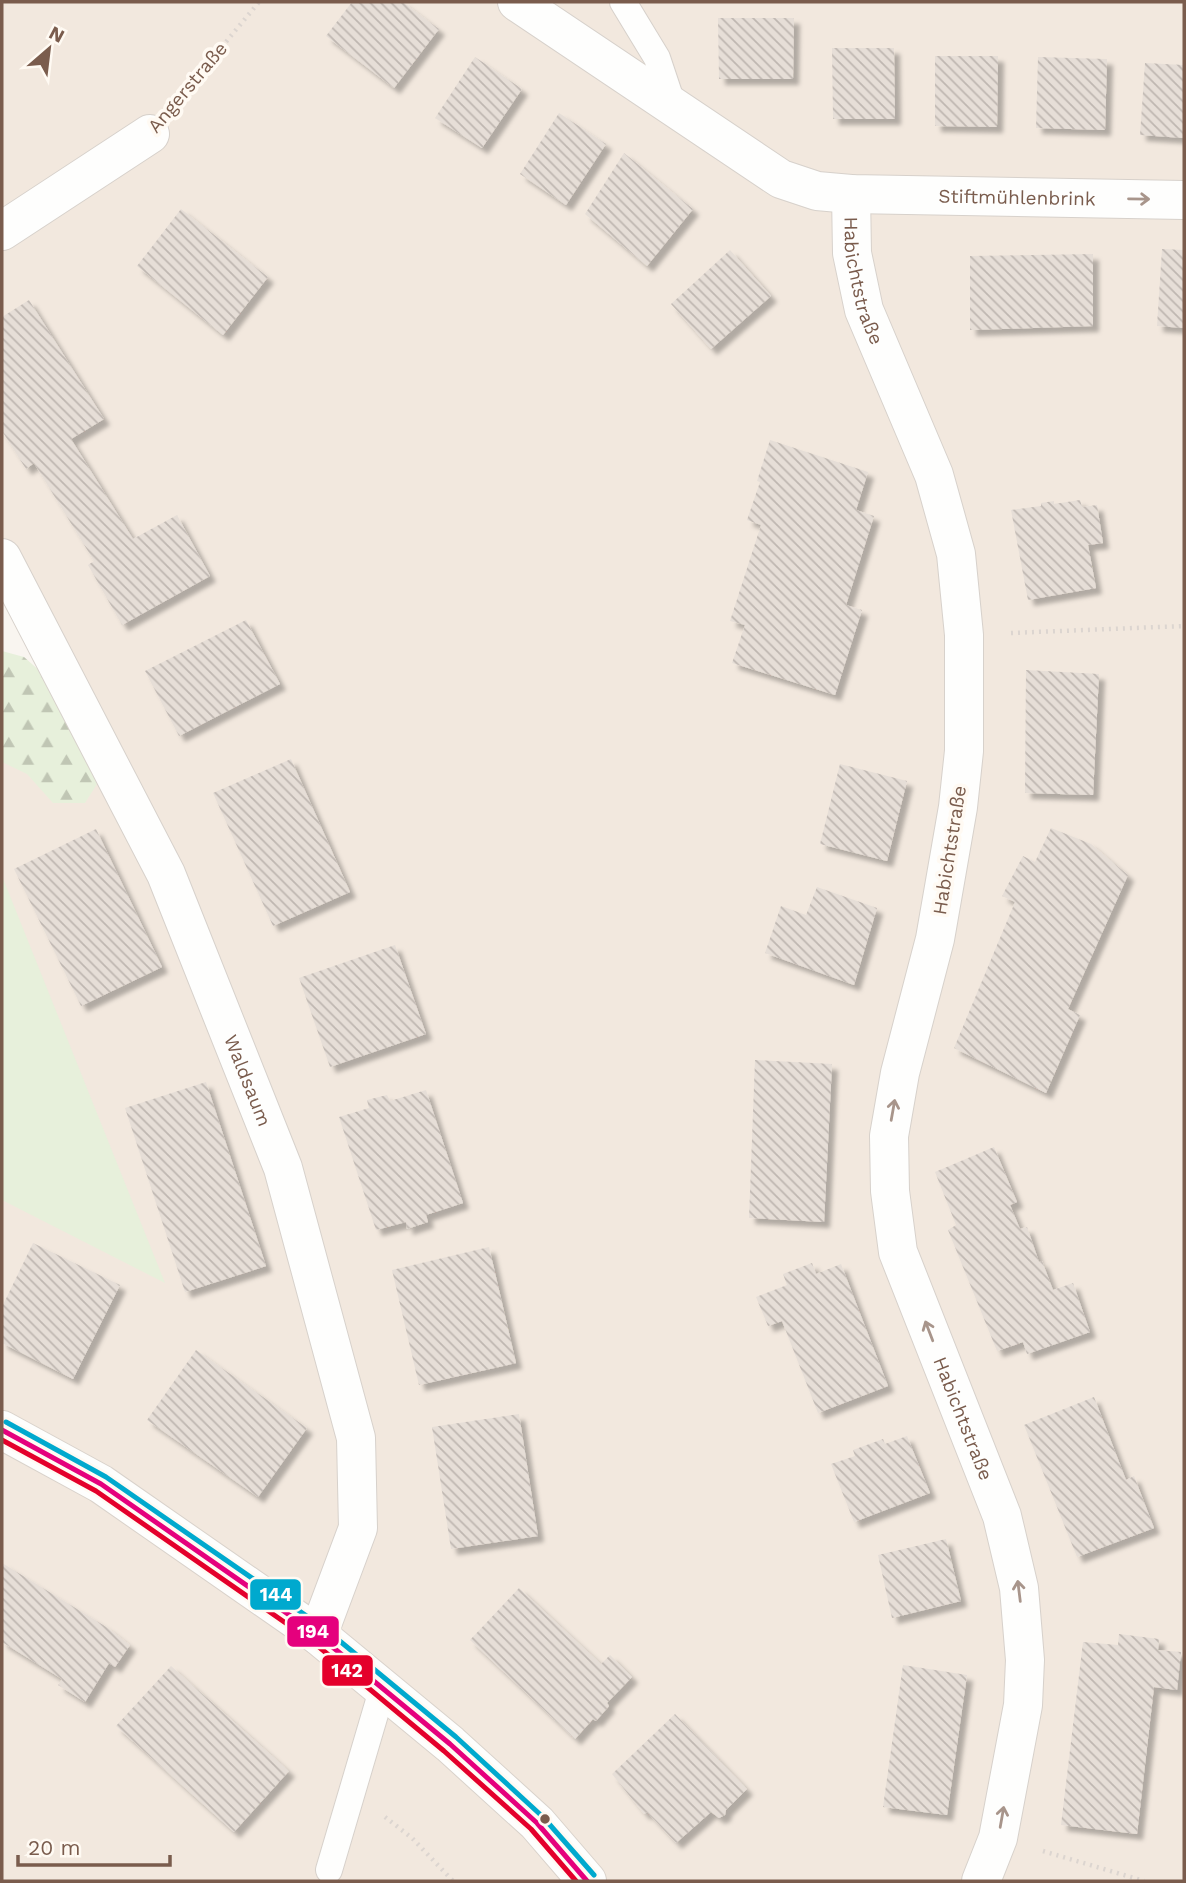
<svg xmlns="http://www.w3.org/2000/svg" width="1186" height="1883" font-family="'Work Sans',sans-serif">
  <defs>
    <pattern id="forest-firs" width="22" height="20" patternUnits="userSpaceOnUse" patternTransform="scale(1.75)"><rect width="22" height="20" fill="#e7f0db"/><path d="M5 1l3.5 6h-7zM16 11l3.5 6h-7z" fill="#c0c6b4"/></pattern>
    <pattern id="building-back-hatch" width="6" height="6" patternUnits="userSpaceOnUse" patternTransform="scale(1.75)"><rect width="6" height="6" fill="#e6ded7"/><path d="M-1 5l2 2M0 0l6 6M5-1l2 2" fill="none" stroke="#bfb7b1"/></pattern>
    <filter id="shadow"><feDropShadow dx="6" dy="6" stdDeviation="2" flood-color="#0004"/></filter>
  </defs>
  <rect width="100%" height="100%" fill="#f9f5f0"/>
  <g fill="#f2e8de">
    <polygon points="2,2 1184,2 1184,1881 590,1881 538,1817 2,1428 2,740 82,702 2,555"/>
    <polygon points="2,1432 318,1636 585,1881 2,1881"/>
  </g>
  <polygon fill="#e7f0db" points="2,876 165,1283 2,1200"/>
  <polygon fill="url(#forest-firs)" points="2,651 24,657 49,679 85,742 97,784 85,803 53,803 27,774 2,762"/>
  <g fill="url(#building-back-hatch)" filter="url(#shadow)">
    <polygon points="352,2 403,2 439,29 394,88 326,36"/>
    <polygon points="718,18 794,18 793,79 719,79"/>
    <polygon points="832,48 894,48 895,119 833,119"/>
    <polygon points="935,56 998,56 997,127 935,126"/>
    <polygon points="475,57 522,89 482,148 435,118"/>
    <polygon points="1038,57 1107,59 1105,130 1036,128"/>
    <polygon points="1145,63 1184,65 1184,138 1140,135"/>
    <polygon points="559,113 606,144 566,205 520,174"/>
    <polygon points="624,153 693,209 647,266 585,214"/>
    <polygon points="181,209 268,277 223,335 137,266"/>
    <polygon points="1162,249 1184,250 1184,328 1157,326"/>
    <polygon points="730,250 771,296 711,349 671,304"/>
    <polygon points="1093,254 1093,326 970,330 970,256"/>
    <polygon points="29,300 104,419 71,439 133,539 177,515 210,576 122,625 88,565 94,561 34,463 26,469 2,431 2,317"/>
    <polygon points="770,440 868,472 856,510 874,516 846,605 862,610 835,695 732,663 745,625 730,621 761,525 747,520 760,482 757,481"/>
    <polygon points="1080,500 1082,507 1097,505 1103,543 1088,545 1096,588 1028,600 1011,510 1041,506 1041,503 1054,501 1054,504"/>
    <polygon points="246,620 280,684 179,736 145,671"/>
    <polygon points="1026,670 1099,674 1093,795 1025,793"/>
    <polygon points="291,759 350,892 273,926 213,793"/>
    <polygon points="840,764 907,781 887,861 820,844"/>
    <polygon points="1051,828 1091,844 1128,875 1068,1009 1080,1015 1046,1093 954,1048 1015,902 1002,896 1023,856 1035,862"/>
    <polygon points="96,829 162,967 81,1006 14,869"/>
    <polygon points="817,887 877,908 854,985 765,953 781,906 806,915"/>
    <polygon points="395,945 426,1034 330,1067 299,978"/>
    <polygon points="755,1060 832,1064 824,1222 749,1218"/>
    <polygon points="206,1082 266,1266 185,1292 125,1108"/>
    <polygon points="426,1090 463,1203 426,1215 428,1222 407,1229 406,1222 376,1230 339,1117 369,1108 367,1100 387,1095 390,1101"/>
    <polygon points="994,1147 1017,1202 1010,1205 1020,1229 1027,1227 1039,1262 1042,1261 1053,1290 1073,1283 1090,1332 1027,1354 1023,1342 997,1351 948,1230 956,1225 935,1172"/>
    <polygon points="33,1243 120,1285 73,1379 2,1343 2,1307"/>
    <polygon points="489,1247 516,1363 419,1385 392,1270"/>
    <polygon points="812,1263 816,1274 841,1264 888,1386 818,1413 782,1321 768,1326 756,1297 787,1285 783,1274"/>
    <polygon points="196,1350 307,1428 258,1497 147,1420"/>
    <polygon points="1094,1397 1126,1480 1134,1476 1154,1528 1077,1557 1024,1425"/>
    <polygon points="519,1414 538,1536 451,1549 432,1427"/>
    <polygon points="907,1436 930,1493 854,1522 831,1464 855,1456 853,1450 883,1439 885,1444"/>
    <polygon points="946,1539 961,1601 892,1618 878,1555"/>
    <polygon points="2,1563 108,1628 130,1645 115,1667 109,1663 85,1702 58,1685 62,1679 2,1642"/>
    <polygon points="519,1588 601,1664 610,1655 632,1677 607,1703 609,1706 596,1721 593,1719 575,1739 470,1640"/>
    <polygon points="1119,1634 1159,1639 1158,1650 1181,1652 1177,1690 1154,1687 1137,1834 1061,1825 1083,1642 1118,1645"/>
    <polygon points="903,1665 967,1675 947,1815 883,1807"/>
    <polygon points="171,1666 289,1771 234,1832 116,1726"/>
    <polygon points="675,1714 747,1789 726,1810 725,1815 719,1818 711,1812 676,1843 647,1812 644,1814 612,1774"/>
  </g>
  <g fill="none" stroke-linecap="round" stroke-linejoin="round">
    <defs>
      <g id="service">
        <polyline points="623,2 657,58 673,106"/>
        <polyline points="329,1870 383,1687"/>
      </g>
      <g id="minor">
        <path id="s1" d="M517,2L781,179L817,191L851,194L1184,200"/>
        <path id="s2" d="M851,194L852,253L864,310L934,475L956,554L964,635V751L958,807L935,939L900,1073L889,1136L890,1191L898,1252L1002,1516L1019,1588L1025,1660L1023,1705L998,1838L981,1881"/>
        <polyline points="2,231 150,134"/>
        <path id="s3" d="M2,558L166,874L283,1168L356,1438L358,1528L318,1635"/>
      </g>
      <polyline id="secondary" points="2,1430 101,1484 318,1635 450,1744 537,1823 587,1881"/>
    </defs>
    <use href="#service" stroke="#d7d1cb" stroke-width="28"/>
    <use href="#minor" stroke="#d7d1cb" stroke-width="40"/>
    <use href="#secondary" stroke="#d9d2cb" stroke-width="40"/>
    <g stroke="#dcd5d0" stroke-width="4.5" stroke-dasharray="2 5" stroke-linecap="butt">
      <polyline points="177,101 259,2"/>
      <polyline points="1011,633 1184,626"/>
      <polyline points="385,1817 412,1838 453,1881"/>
      <polyline points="1043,1851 1144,1881"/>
    </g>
    <use href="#service" stroke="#fefefd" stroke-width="26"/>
    <use href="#minor" stroke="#fefefd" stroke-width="38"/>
    <use href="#secondary" stroke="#fefefd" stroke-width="38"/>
    <defs>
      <polyline id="bus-1" points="2,1430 101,1484 318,1635 450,1744 537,1823 587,1881"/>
      <polyline id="bus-2" points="2,1440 96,1491 313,1642 444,1751 531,1829 576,1881"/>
      <polyline id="bus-3" points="6,1422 106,1477 324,1628 456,1737 543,1817 594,1875"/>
    </defs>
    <use href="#bus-1" stroke="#fffaf3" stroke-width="10"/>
    <use href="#bus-2" stroke="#fffaf3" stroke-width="10"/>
    <use href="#bus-3" stroke="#fffaf3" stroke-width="10"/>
    <use href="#bus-1" stroke="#e5007d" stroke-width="5"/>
    <use href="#bus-2" stroke="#e4002b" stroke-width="5"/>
    <use href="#bus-3" stroke="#00a9ce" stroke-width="5"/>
  </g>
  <defs><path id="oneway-shaft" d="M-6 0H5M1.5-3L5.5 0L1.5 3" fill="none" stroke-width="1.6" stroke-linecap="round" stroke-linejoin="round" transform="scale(1.75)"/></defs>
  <g stroke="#a8958b">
    <use href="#oneway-shaft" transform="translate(1139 199) rotate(1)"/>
    <use href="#oneway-shaft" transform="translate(893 1110) rotate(-80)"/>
    <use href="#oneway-shaft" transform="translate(929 1331) rotate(-111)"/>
    <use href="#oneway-shaft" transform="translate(1019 1591) rotate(-97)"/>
    <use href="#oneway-shaft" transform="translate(1002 1817) rotate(-80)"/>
  </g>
  <circle fill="#7a5c4d" stroke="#fffaf3" stroke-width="2.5" cx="545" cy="1819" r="6"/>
  <g text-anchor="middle" stroke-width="7" stroke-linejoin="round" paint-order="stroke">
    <g font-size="19" fill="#7a5c4d" stroke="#fffaf3">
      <text transform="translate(187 87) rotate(-50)" y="7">Angerstraße</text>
      <text dy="7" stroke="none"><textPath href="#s1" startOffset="556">Stiftmühlenbrink</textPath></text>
      <text dy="7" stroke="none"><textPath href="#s2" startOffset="88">Habichtstraße</textPath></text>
      <text transform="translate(949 850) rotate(-81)" y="7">Habichtstraße</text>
      <text dy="7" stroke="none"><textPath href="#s3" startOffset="578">Waldsaum</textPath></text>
      <text dy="7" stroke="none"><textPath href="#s2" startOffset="1264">Habichtstraße</textPath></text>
    </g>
  </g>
  <g stroke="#fffaf3" stroke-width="2.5">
    <rect x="249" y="1578" width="53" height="33" rx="7" fill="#00a9ce"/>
    <rect x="286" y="1615" width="54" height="33" rx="7" fill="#e5007d"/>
    <rect x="321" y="1654" width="53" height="33" rx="7" fill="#e4002b"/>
  </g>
  <g font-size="19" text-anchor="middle" font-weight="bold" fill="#fff">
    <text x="276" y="1601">144</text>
    <text x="313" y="1638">194</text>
    <text x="347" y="1677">142</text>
  </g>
  <rect width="1186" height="1883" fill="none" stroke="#7a5c4d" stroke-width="7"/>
  <g transform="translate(49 49) rotate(28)" stroke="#fffaf3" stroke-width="5" paint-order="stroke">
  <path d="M0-5L12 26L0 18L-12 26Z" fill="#7a5c4d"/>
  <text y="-10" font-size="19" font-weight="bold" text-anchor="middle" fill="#7a5c4d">N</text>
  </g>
  <path d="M18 1855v10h152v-10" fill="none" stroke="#7a5c4d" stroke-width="3.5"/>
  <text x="28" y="1855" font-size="21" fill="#7a5c4d" stroke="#fffaf3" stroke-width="5" paint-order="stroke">20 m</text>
</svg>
